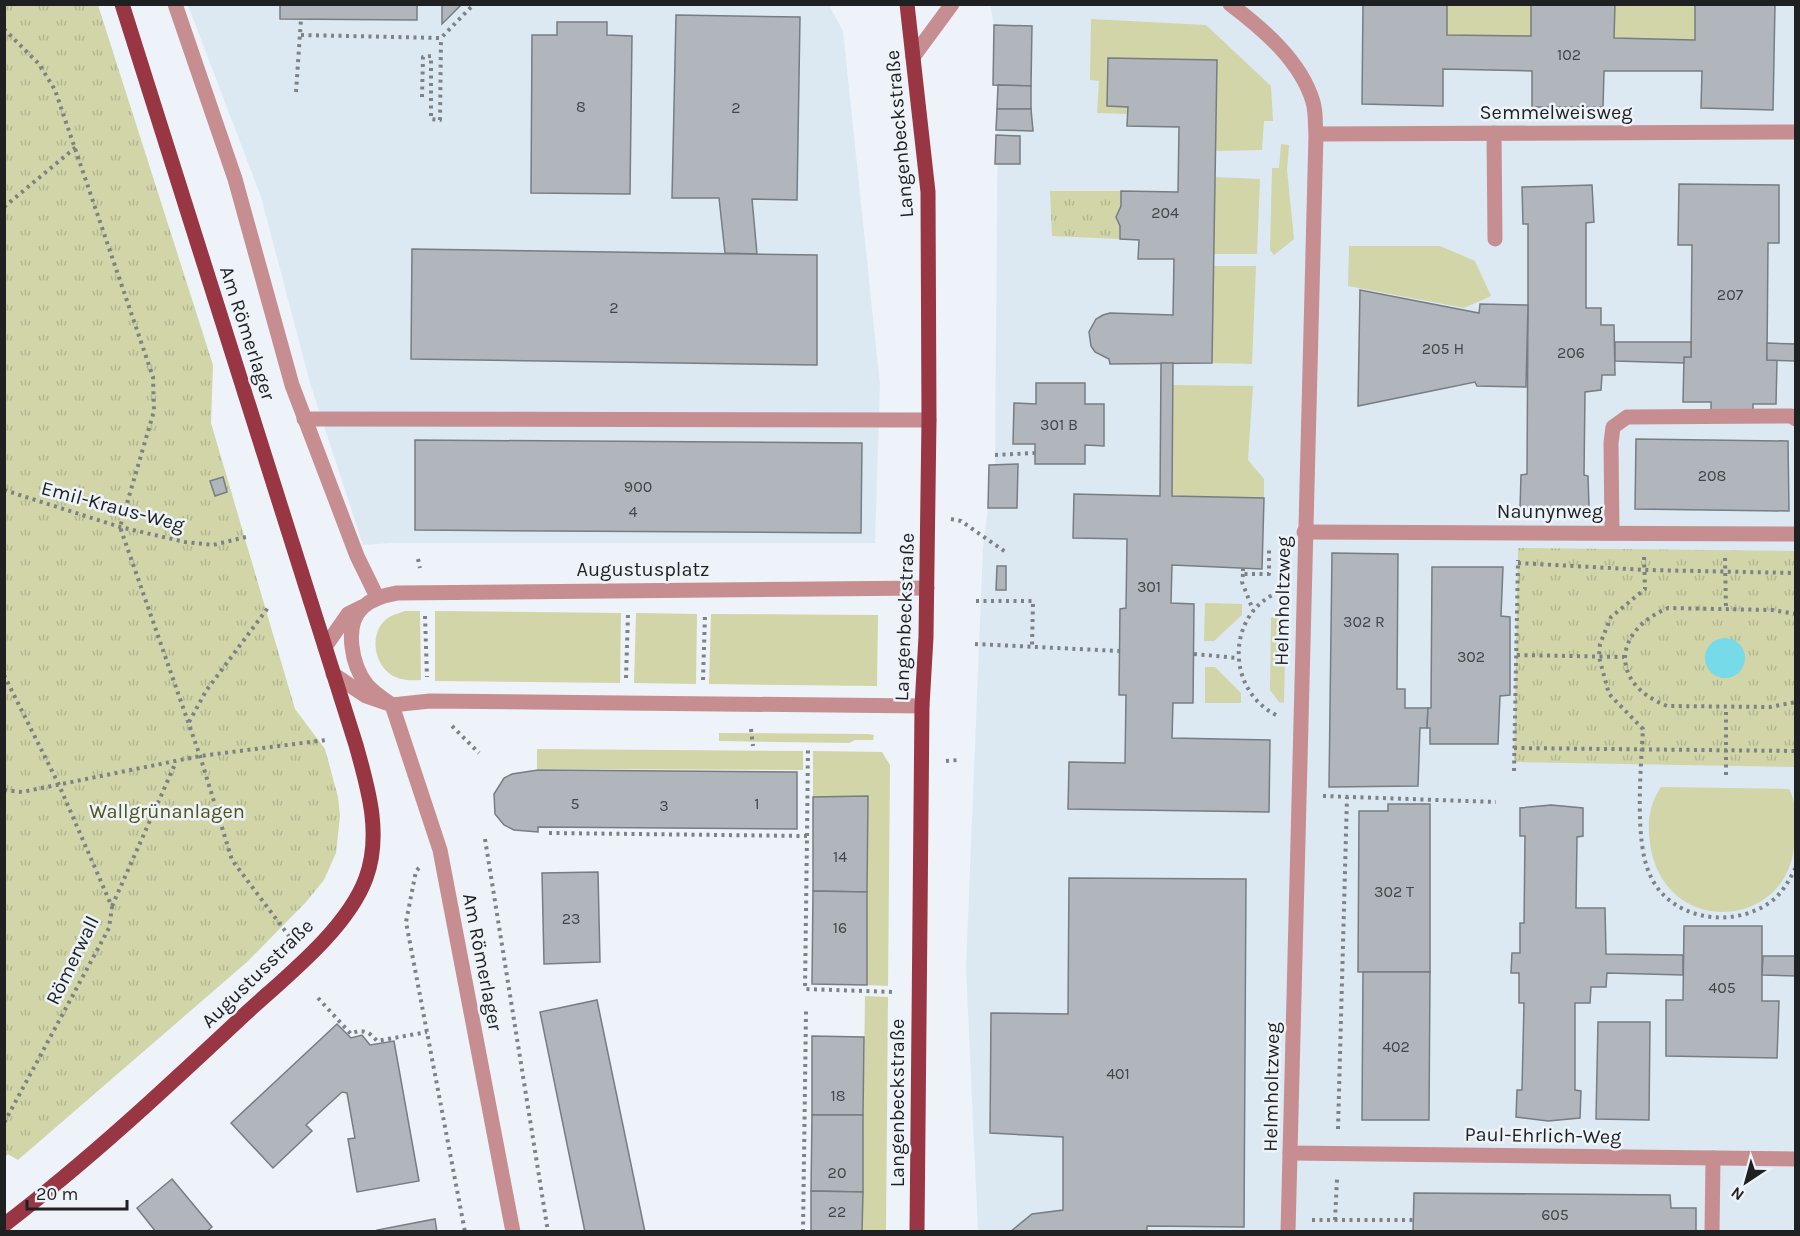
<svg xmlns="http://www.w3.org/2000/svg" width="1800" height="1236" font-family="Karla,sans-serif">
  <defs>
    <pattern id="park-tufts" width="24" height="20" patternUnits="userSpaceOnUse" patternTransform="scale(1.5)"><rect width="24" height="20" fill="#d1d5a8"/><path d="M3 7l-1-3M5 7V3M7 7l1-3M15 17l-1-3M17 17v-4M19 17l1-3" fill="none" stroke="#b3b790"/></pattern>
  </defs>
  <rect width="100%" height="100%" fill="#edf3f8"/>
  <g fill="#dce9f3">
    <polygon points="188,5 829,5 843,31 880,385 875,543 391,543 363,545 310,383 261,197"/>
    <polygon points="990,5 1795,5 1795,1231 978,1232 966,968 983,548 988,508 1017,508 1018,465 995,465 998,85 993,85 994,25"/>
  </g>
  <g fill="#d1d5a8">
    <polygon points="1447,5 1531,5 1531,36 1447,35"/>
    <polygon points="1615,5 1695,5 1695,40 1614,38"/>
    <polygon points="1091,19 1206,25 1271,86 1273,121 1264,121 1262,150 1215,151 1108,58 1107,106 1128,107 1128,114 1097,113 1099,81 1090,80"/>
    <polygon points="1281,144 1289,145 1287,170 1294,239 1274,255 1270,250 1272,168 1279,168"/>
    <polygon points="1215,177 1260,179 1257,254 1213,254"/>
    <polygon points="1349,246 1440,246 1475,261 1491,296 1464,308 1348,286"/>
    <polygon points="1213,266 1256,266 1252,364 1212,363"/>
    <polygon points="1173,385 1253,386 1248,460 1264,479 1264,498 1172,496"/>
    <polygon points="1205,603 1242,604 1242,615 1214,641 1204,641"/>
    <polygon points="1282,608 1286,608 1284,703 1279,702 1270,690 1271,618"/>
    <path d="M405,611H420L421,680C415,680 408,681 402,679C374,674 365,630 391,616C395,614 401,613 405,611Z"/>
    <polygon points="435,611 621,613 620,683 435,681"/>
    <polygon points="636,613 697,614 696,684 634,683"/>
    <polygon points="711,614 878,615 877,686 709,684"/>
    <polygon points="1205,667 1215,667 1241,693 1241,703 1205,703"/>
    <polygon points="719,733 869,734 874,735 873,740 855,740 849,743 719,741"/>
    <polygon points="537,749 803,751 803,770 537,769"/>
    <polygon points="813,751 882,752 890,765 888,986 867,985 868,797 813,797"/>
    <path d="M1661,787L1789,789C1798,805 1796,828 1794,846C1786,932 1662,937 1650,843C1647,822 1649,805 1661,787Z"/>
    <polygon points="865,996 888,997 886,1231 862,1232"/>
  </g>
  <g fill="url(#park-tufts)">
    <polygon points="5,5 98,5 213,365 211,423 295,709 325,749 338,797 340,816 336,853 324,880 306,902 247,962 18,1160 8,1154 5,1157"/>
    <polygon points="1050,191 1121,191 1121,206 1116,217 1120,226 1120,239 1052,236"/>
    <polygon points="1518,548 1795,551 1795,767 1514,762"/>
  </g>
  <circle fill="#76dae8" cx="1725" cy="658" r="20"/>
  <g fill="#b0b6bb" stroke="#777d81" stroke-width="1.5">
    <polygon points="280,4 417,4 417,20 280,19"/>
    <polygon points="442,4 462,4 442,24"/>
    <polygon points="1363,4 1447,4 1447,35 1531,36 1531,4 1615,4 1614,38 1695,40 1695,4 1775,4 1773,110 1701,108 1702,71 1604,71 1603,107 1532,107 1532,71 1443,69 1443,106 1362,104"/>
    <polygon points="676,15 800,17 797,200 752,199 757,254 725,253 719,198 672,198"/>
    <polygon points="557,22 607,22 607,35 632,36 630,194 531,193 532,35 557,35"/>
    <polygon points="994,25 1032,26 1031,86 993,85"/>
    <polygon points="1108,58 1217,60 1212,363 1110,364 1109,359 1095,352 1091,346 1089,332 1096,319 1103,315 1110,313 1173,315 1174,259 1138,259 1139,240 1120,239 1120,226 1116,217 1121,206 1121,191 1178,192 1179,127 1127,126 1128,107 1107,106"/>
    <polygon points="998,85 1031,86 1031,109 997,109"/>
    <polygon points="997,109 1031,109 1033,131 996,130"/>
    <polygon points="996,135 1020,136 1020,164 995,164"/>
    <polygon points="1679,184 1779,185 1779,243 1768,243 1767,360 1777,360 1776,404 1753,404 1753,414 1711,413 1711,402 1683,402 1684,357 1691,357 1692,245 1678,245"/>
    <polygon points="1592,185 1594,222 1586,223 1586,308 1601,308 1601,325 1614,325 1615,375 1602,375 1601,390 1585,392 1584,475 1588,476 1589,507 1520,509 1521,475 1527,474 1528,305 1528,224 1523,224 1522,187"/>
    <polygon points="412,249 817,255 817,365 411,359"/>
    <polygon points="1360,290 1479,313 1480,304 1528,305 1526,387 1477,386 1475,382 1358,406"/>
    <polygon points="1615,342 1691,342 1691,357 1684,357 1684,363 1615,361"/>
    <polygon points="1767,343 1796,344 1796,361 1767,360"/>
    <polygon points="1161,363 1173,363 1172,496 1264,498 1262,569 1172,565 1171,603 1194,604 1193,703 1173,703 1172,738 1270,740 1269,812 1068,809 1069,762 1125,763 1126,695 1119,695 1120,609 1126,608 1127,539 1073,538 1074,494 1160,496"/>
    <polygon points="1036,383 1085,383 1085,404 1104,404 1104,446 1085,445 1085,464 1035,464 1035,444 1013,444 1014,403 1036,404"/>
    <polygon points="1636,439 1788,441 1789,511 1635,509"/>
    <polygon points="415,440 862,443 861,533 415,530"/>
    <polygon points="1018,464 1017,508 988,508 989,465"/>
    <polygon points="223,477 227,492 215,496 210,481"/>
    <polygon points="1332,553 1398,554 1397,689 1405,689 1405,708 1428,708 1427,728 1420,728 1418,786 1329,787"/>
    <polygon points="997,566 1006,566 1006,590 996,590"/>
    <polygon points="1432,567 1503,567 1501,616 1510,617 1510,695 1500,696 1498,744 1430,744 1430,728 1427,728 1428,708 1431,708"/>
    <polygon points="538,770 797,772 797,829 538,827 538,832 514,830 504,825 495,814 494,794 504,778 512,774"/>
    <polygon points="868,796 867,892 813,891 813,797"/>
    <polygon points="1388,804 1430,804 1430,972 1358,972 1359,811 1388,811"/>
    <polygon points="1551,805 1583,808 1583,836 1577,837 1576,908 1605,908 1606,954 1683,955 1683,975 1607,973 1606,987 1591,987 1590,1003 1575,1003 1575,1090 1581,1091 1580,1118 1548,1121 1516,1117 1517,1090 1522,1090 1524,1003 1519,1003 1519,973 1511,973 1512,953 1520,953 1520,923 1524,923 1525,836 1520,836 1520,808"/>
    <polygon points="598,872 600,962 544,964 542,873"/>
    <polygon points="1069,878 1246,879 1244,1227 1147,1226 1147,1232 1010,1232 1032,1214 1063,1210 1063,1137 990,1133 991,1013 1068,1014"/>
    <polygon points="813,891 867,892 867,985 812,984"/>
    <polygon points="1684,926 1762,926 1762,1001 1779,1001 1777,1058 1666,1056 1666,1000 1683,1000"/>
    <polygon points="1763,956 1796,956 1796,976 1762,975"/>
    <polygon points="1363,972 1430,972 1429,1120 1362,1120"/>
    <polygon points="597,1000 645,1232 585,1232 540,1012"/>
    <polygon points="1598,1022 1650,1022 1649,1120 1596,1119"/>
    <polygon points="337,1024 351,1038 362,1035 370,1045 394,1041 419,1181 357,1192 348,1139 355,1138 347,1093 342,1092 306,1125 312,1131 273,1168 231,1123"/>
    <polygon points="812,1036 864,1037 863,1115 812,1115"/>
    <polygon points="812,1115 863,1115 863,1192 811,1191"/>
    <polygon points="172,1179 212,1227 206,1232 156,1232 137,1208"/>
    <polygon points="811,1191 863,1192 862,1232 811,1232"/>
    <polygon points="1414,1193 1670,1195 1671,1208 1696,1208 1696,1232 1413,1232"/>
    <polygon points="435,1219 437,1232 377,1232 377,1230"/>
  </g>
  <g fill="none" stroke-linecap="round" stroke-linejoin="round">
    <g stroke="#7e8286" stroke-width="4" stroke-dasharray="3 4.5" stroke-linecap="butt">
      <polyline points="4,29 39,64 55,90 153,377 154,411 120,527 200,756 232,860 289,936"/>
      <polyline points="301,35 441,38 474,4"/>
      <polyline points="296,92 301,19"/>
      <polyline points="422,97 423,57 431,56 431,119 440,120 441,38"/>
      <polyline points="4,207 76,147"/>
      <polyline points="995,455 1035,453"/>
      <polyline points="4,490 120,527 185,542 213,545 250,536"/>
      <polyline points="951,519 961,521 1007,553"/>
      <path d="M1644,557L1645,589L1611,617L1600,644L1599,657L1609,694L1643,729C1641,768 1634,841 1650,875C1670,920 1731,929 1769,903C1782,894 1789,881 1796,867"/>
      <polyline points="1725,558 1726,609"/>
      <polyline points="418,559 420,568"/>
      <polyline points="1518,563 1647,570 1796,573"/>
      <polyline points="1243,568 1243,574 1269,574 1269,546"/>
      <polyline points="1243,574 1242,582 1253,610"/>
      <polyline points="976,601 1033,601 1032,647"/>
      <path d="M1796,614L1772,610L1668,608C1613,631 1609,683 1667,706L1770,707L1796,702"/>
      <polyline points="425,616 427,677"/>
      <polyline points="975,644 1119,651"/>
      <polyline points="1194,654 1238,658"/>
      <polyline points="1517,655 1624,657"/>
      <polyline points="4,675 59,785 112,907 109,928 4,1123"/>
      <polyline points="626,678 628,614"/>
      <polyline points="703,680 705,615"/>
      <path d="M1276,715C1225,689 1226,612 1281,591"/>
      <polyline points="189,722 206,691 270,605"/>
      <polyline points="452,726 479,753"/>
      <polyline points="751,729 753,746"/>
      <polyline points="1514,748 1796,751"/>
      <polyline points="946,761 958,760"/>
      <polyline points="1514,771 1518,560"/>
      <polyline points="1726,775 1726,708"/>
      <polyline points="4,790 22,792 200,756 326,740"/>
      <polyline points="1323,796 1496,802"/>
      <polyline points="549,833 807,836 805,989 894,992"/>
      <polyline points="807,836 808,746"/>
      <polyline points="485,839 548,1232"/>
      <polyline points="419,868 416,871 406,922 465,1232"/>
      <polyline points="112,906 176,762"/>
      <path d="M318,998L351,1034C362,1028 370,1032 377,1041L427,1032"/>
      <polyline points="1338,1129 1347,797"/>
      <polyline points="1312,1220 1413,1220"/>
      <polyline points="1335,1220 1337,1179"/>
      <polyline points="803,1232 806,1011"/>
    </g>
    <g stroke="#c78e92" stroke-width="15">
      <polyline points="175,4 235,179 292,385 357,556 377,597"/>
      <path d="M1230,4C1263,29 1301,61 1313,102C1316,112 1315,124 1316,134L1288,1232"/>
      <polyline points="913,57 952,4"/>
      <polyline points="1494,133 1495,239"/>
      <polyline points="1316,134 1796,132"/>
      <polyline points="304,419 929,420"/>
      <polyline points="1304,532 1796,534"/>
      <polyline points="1612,532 1611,443 1613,427 1627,417 1791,416 1796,419"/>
      <polyline points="325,647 348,614 362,607"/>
      <polyline points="333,674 366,696 392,705 430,701 922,706"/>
      <path d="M392,705C383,699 374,693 367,685C352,666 343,625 363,607C373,598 385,595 397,593L927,588"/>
      <polyline points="392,705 440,850 513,1232"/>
      <polyline points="1290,1153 1796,1159"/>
      <polyline points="1712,1232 1713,1158"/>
    </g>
    <g stroke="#983644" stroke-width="15">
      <polyline points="907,4 928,192 929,420 926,637 922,706 917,1232"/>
      <path d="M4,1225C89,1160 166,1088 243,1016C283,979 347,930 366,878C382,834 368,788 356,745L122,4"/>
    </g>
  </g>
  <g text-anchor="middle" stroke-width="5" stroke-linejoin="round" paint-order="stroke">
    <g font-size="16" fill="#424648">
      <text x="1569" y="60">102</text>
      <text x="581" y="112">8</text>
      <text x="736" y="113">2</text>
      <text x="1165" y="218">204</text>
      <text x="1730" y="300">207</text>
      <text x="614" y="313">2</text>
      <text x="1443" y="354">205 H</text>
      <text x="1571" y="358">206</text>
      <text x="1059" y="430">301 B</text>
      <text x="1712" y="481">208</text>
      <text x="638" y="492">900</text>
      <text x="633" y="517">4</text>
      <text x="1149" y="592">301</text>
      <text x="1364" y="627">302 R</text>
      <text x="1471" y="662">302</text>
      <text x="575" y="809">5</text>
      <text x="757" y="809">1</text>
      <text x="664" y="811">3</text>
      <text x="840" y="862">14</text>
      <text x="1394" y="897">302 T</text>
      <text x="571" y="924">23</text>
      <text x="840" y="933">16</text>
      <text x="1722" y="993">405</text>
      <text x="1396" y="1052">402</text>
      <text x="1118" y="1079">401</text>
      <text x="838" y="1101">18</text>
      <text x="837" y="1178">20</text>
      <text x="837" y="1217">22</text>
      <text x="1555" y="1220">605</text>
    </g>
    <g font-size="20" fill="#1e2022" stroke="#edf3f8">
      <text x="1556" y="119">Semmelweisweg</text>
      <text transform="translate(899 134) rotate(-95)" y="7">Langenbeckstraße</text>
      <text transform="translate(248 333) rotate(72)" y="7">Am Römerlager</text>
      <text transform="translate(113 506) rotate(15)" y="7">Emil-Kraus-Weg</text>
      <text x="1550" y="518">Naunynweg</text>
      <text x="643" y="576">Augustusplatz</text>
      <text transform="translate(1282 601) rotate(-89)" y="7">Helmholtzweg</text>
      <text transform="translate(904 617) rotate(-88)" y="7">Langenbeckstraße</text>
      <text transform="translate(72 960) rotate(-64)" y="7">Römerwall</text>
      <text transform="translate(483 962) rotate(79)" y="7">Am Römerlager</text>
      <text transform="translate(257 973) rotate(-44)" y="7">Augustusstraße</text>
      <text transform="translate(1271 1087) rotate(-89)" y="7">Helmholtzweg</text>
      <text transform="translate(897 1103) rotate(-90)" y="7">Langenbeckstraße</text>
      <text transform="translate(1543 1135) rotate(1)" y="7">Paul-Ehrlich-Weg</text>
    </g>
    <g font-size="20" fill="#50521b" stroke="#edf3f8">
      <text x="167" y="818">Wallgrünanlagen</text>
    </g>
  </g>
  <rect width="1800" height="1236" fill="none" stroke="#1e2022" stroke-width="12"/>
  <g transform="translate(1746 1182) rotate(216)" stroke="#edf3f8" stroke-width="4.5" paint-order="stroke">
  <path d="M0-4.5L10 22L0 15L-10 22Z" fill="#1e2022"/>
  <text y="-9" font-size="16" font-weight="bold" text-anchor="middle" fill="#1e2022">N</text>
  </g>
  <path d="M27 1200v9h100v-9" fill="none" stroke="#1e2022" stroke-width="3"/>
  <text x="36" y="1200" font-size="18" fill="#1e2022" stroke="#edf3f8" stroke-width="4.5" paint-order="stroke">20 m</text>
</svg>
